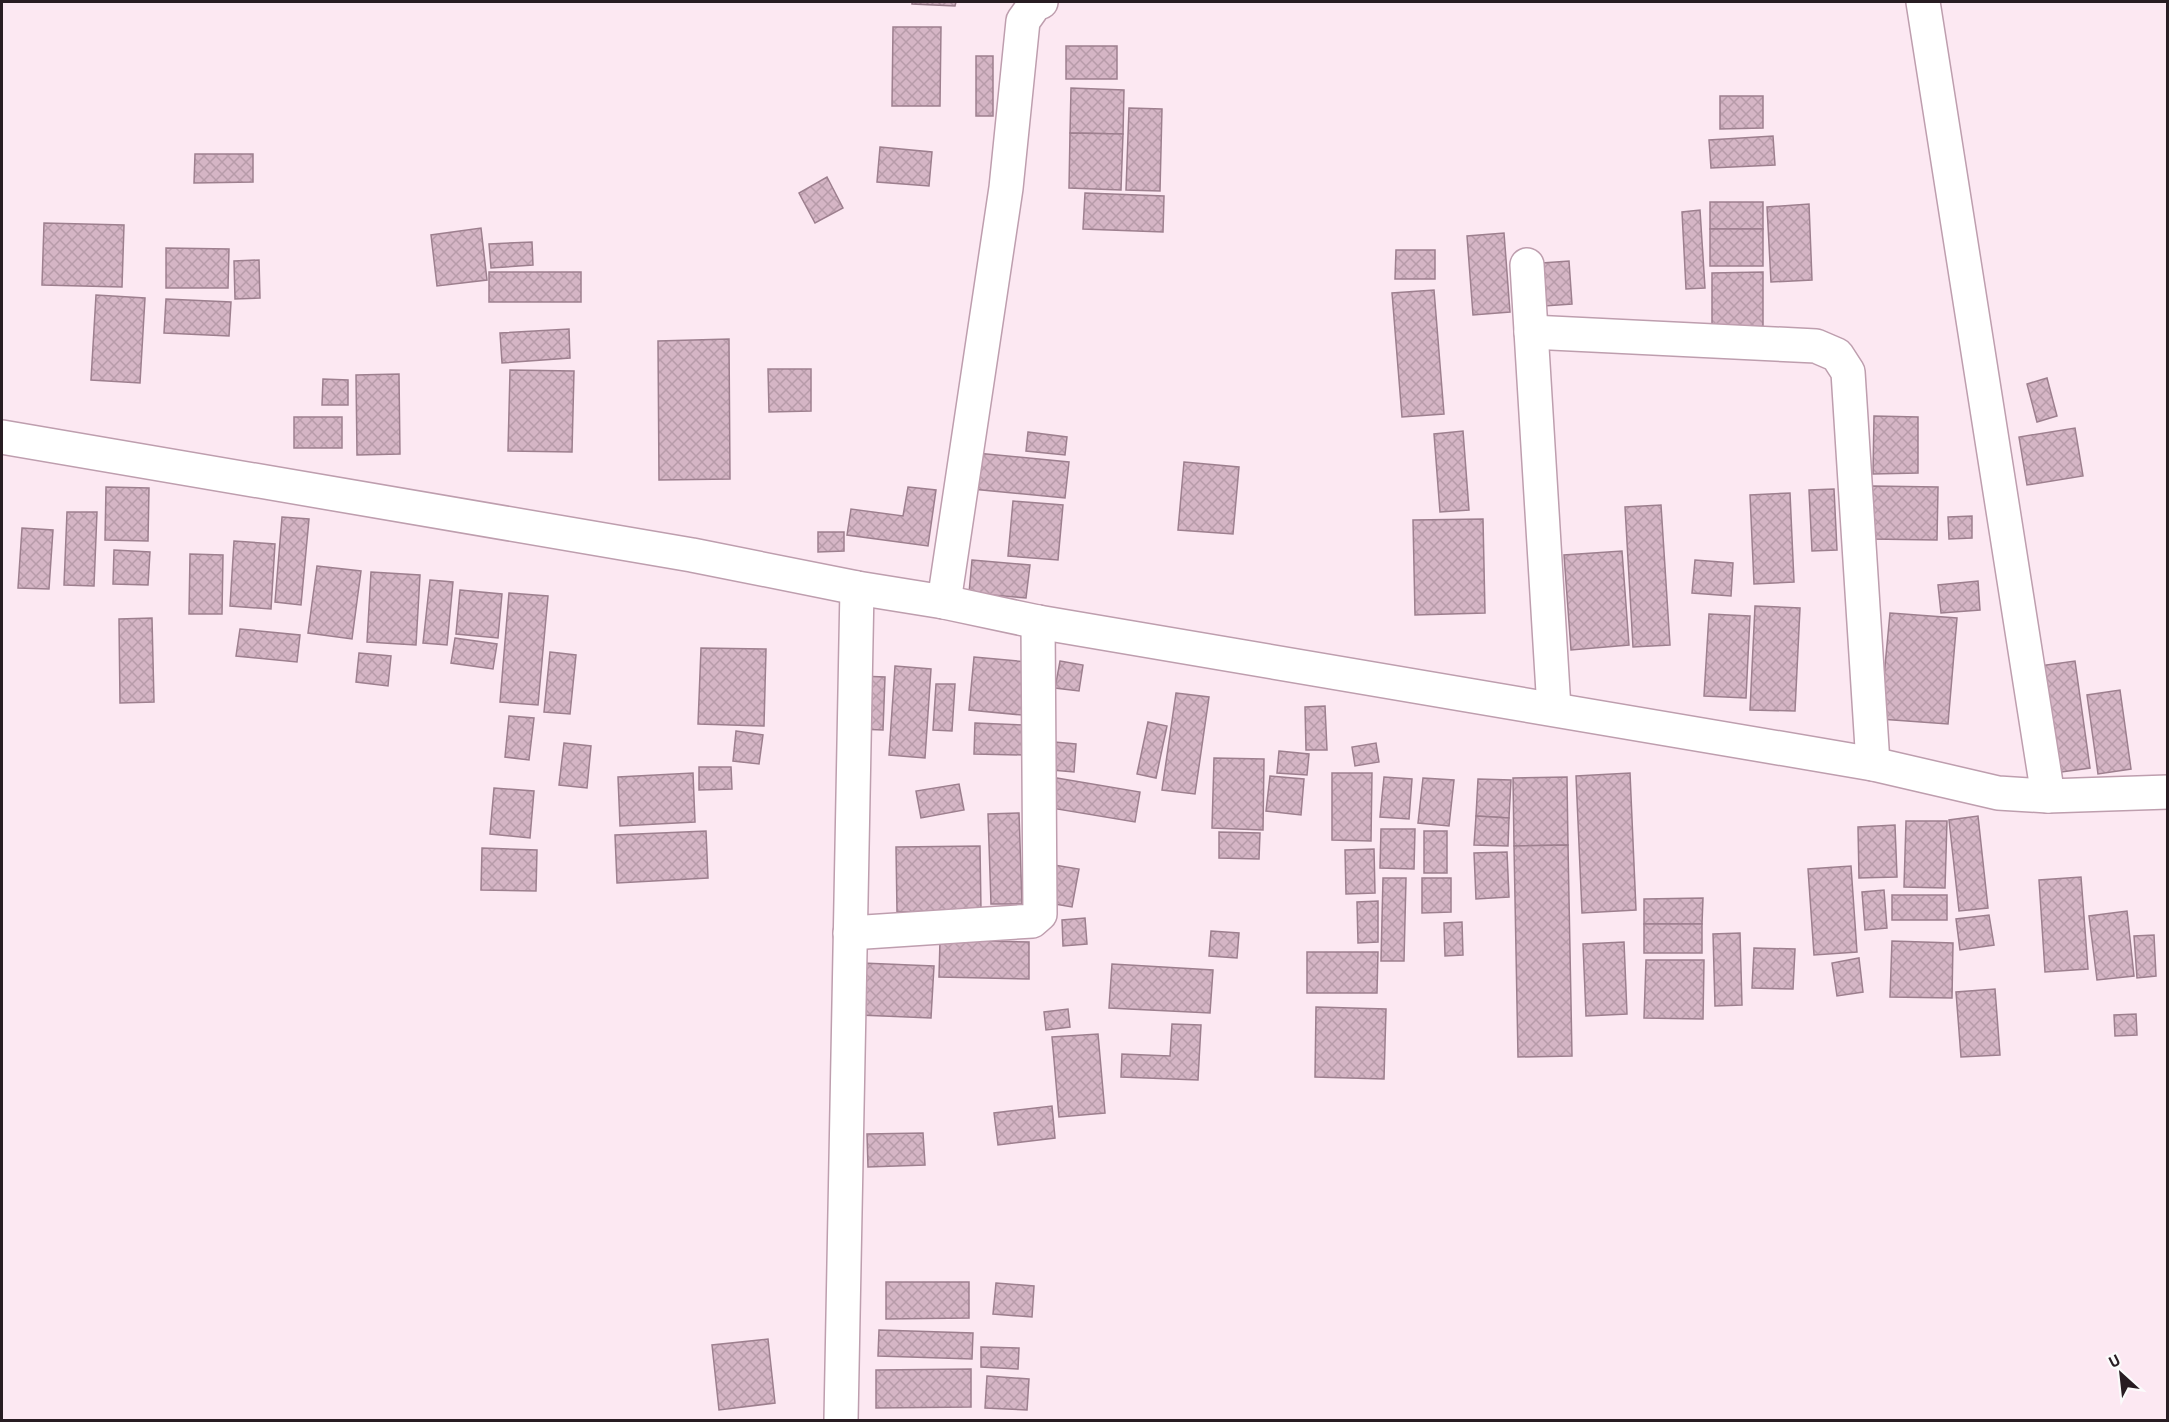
<svg xmlns="http://www.w3.org/2000/svg" width="2169" height="1422" font-family="'Titillium Web',sans-serif">
  <defs>
    <pattern id="building-cross-hatch" width="8" height="8" patternUnits="userSpaceOnUse" patternTransform="scale(1.5)"><rect width="8" height="8" fill="#d5b5c5"/><path d="M0 0l8 8M0 8l8-8" fill="none" stroke="#b79ba9"/></pattern>
  </defs>
  <rect width="100%" height="100%" fill="#fce8f2"/>
  <g fill="url(#building-cross-hatch)" stroke="#9d7f8e" stroke-width="1.5">
    <polygon points="912,2 956,2 955,6 912,4"/>
    <polygon points="893,27 941,27 940,106 892,106"/>
    <rect x="1066" y="46" width="51" height="33"/>
    <rect x="976" y="56" width="17" height="60"/>
    <polygon points="1071,88 1124,90 1123,134 1070,133"/>
    <polygon points="1720,96 1763,96 1763,128 1720,129"/>
    <polygon points="1129,108 1162,109 1160,191 1126,190"/>
    <polygon points="1070,133 1123,134 1121,190 1069,188"/>
    <polygon points="1773,136 1775,165 1711,168 1709,140"/>
    <polygon points="880,147 932,152 929,186 877,182"/>
    <polygon points="195,154 253,154 253,182 194,183"/>
    <polygon points="827,177 843,208 815,223 799,193"/>
    <polygon points="1085,193 1164,196 1163,232 1083,229"/>
    <rect x="1710" y="202" width="53" height="27"/>
    <polygon points="1809,204 1812,280 1771,282 1767,207"/>
    <polygon points="1700,210 1705,288 1686,289 1682,212"/>
    <polygon points="44,223 124,225 122,287 42,285"/>
    <polygon points="481,228 487,280 437,286 431,235"/>
    <rect x="1710" y="229" width="53" height="37"/>
    <polygon points="1504,233 1510,312 1473,315 1467,236"/>
    <polygon points="532,242 533,265 491,268 489,244"/>
    <polygon points="166,248 229,249 228,288 166,288"/>
    <polygon points="1396,250 1435,250 1435,279 1395,279"/>
    <polygon points="259,260 260,298 235,299 234,261"/>
    <polygon points="1569,261 1572,304 1544,306 1542,263"/>
    <rect x="489" y="272" width="92" height="30"/>
    <polygon points="1763,272 1763,330 1712,330 1712,273"/>
    <polygon points="1434,290 1444,414 1402,417 1392,293"/>
    <polygon points="96,295 145,298 140,383 91,380"/>
    <polygon points="166,299 231,302 229,336 164,333"/>
    <polygon points="569,329 570,358 502,363 500,333"/>
    <polygon points="729,339 730,479 659,480 658,341"/>
    <polygon points="768,369 811,369 811,411 769,412"/>
    <polygon points="510,370 574,371 572,452 508,451"/>
    <polygon points="399,374 400,454 357,455 356,375"/>
    <polygon points="2047,378 2057,416 2037,422 2027,384"/>
    <polygon points="323,379 348,380 348,405 322,405"/>
    <polygon points="1874,416 1918,417 1918,473 1873,474"/>
    <rect x="294" y="417" width="48" height="31"/>
    <polygon points="2075,428 2083,476 2027,485 2019,437"/>
    <polygon points="1463,431 1469,510 1440,512 1434,434"/>
    <polygon points="1028,432 1067,437 1065,455 1026,451"/>
    <polygon points="976,453 1069,462 1065,498 972,489"/>
    <polygon points="1184,462 1239,467 1233,534 1178,530"/>
    <polygon points="1872,486 1938,487 1937,540 1871,539"/>
    <polygon points="106,487 149,488 148,541 105,540"/>
    <polygon points="908,487 936,490 928,546 847,535 851,509 903,516"/>
    <polygon points="1834,489 1837,550 1812,551 1809,490"/>
    <polygon points="1790,493 1794,582 1754,584 1750,495"/>
    <polygon points="1013,501 1063,505 1058,560 1008,556"/>
    <polygon points="1661,505 1670,645 1633,647 1625,507"/>
    <polygon points="67,512 97,512 94,586 64,585"/>
    <polygon points="1972,516 1972,538 1949,539 1948,517"/>
    <polygon points="282,517 309,519 301,605 275,602"/>
    <polygon points="1483,519 1485,613 1415,615 1413,520"/>
    <polygon points="22,528 53,530 49,589 18,588"/>
    <polygon points="818,532 844,532 844,551 818,552"/>
    <polygon points="234,541 275,544 271,609 230,606"/>
    <polygon points="114,550 150,552 148,585 113,584"/>
    <polygon points="1622,551 1629,645 1571,650 1564,555"/>
    <polygon points="190,554 223,555 222,614 189,614"/>
    <polygon points="972,560 1030,565 1026,598 969,593"/>
    <polygon points="1695,560 1733,563 1731,596 1692,593"/>
    <polygon points="317,566 361,571 352,639 308,633"/>
    <polygon points="371,572 420,575 416,645 367,642"/>
    <polygon points="430,580 453,582 447,645 423,643"/>
    <polygon points="1978,581 1980,610 1941,613 1938,585"/>
    <polygon points="460,590 502,594 498,638 456,634"/>
    <polygon points="509,593 548,596 538,705 500,702"/>
    <polygon points="1755,606 1800,608 1795,711 1750,710"/>
    <polygon points="1890,613 1957,618 1948,724 1880,719"/>
    <polygon points="1709,614 1750,616 1746,698 1704,696"/>
    <polygon points="152,618 154,702 120,703 119,619"/>
    <polygon points="240,629 300,635 297,662 236,656"/>
    <polygon points="455,638 497,644 493,669 451,663"/>
    <polygon points="701,648 766,649 764,726 698,724"/>
    <polygon points="550,652 576,655 570,714 544,712"/>
    <polygon points="359,653 391,656 388,686 356,682"/>
    <polygon points="974,657 1028,662 1022,715 969,710"/>
    <polygon points="1060,661 1083,665 1079,691 1055,688"/>
    <polygon points="2075,661 2090,768 2047,774 2032,667"/>
    <polygon points="895,666 931,669 925,758 889,755"/>
    <polygon points="859,676 885,677 883,730 858,729"/>
    <polygon points="936,684 955,684 952,731 933,730"/>
    <polygon points="2120,690 2131,769 2098,774 2087,695"/>
    <polygon points="1176,693 1209,697 1195,794 1162,790"/>
    <polygon points="1325,706 1327,750 1306,750 1305,707"/>
    <polygon points="509,716 534,718 529,760 505,757"/>
    <polygon points="1148,722 1167,726 1156,778 1137,774"/>
    <polygon points="975,723 1024,725 1023,755 974,754"/>
    <polygon points="736,731 763,735 759,764 733,761"/>
    <polygon points="1043,741 1076,744 1074,772 1040,769"/>
    <polygon points="564,743 591,746 587,788 559,785"/>
    <polygon points="1376,743 1379,762 1355,766 1352,747"/>
    <polygon points="1279,751 1309,754 1307,775 1277,773"/>
    <polygon points="1214,758 1264,759 1263,830 1212,828"/>
    <polygon points="699,767 731,767 732,789 699,790"/>
    <polygon points="693,773 695,822 620,826 618,777"/>
    <polygon points="1332,773 1372,773 1371,841 1332,840"/>
    <polygon points="1630,773 1636,910 1582,913 1576,776"/>
    <polygon points="1270,776 1304,779 1301,815 1266,811"/>
    <polygon points="1051,777 1140,792 1135,822 1045,807"/>
    <polygon points="1384,777 1412,779 1409,819 1380,817"/>
    <polygon points="1567,777 1568,845 1514,846 1513,778"/>
    <polygon points="1423,778 1454,780 1449,826 1418,823"/>
    <polygon points="1478,779 1511,780 1509,818 1476,816"/>
    <polygon points="959,784 964,810 921,818 916,791"/>
    <polygon points="494,788 534,791 530,838 490,834"/>
    <polygon points="1019,813 1022,904 991,904 988,814"/>
    <polygon points="1476,816 1509,818 1508,846 1474,845"/>
    <polygon points="1978,816 1988,908 1959,911 1949,820"/>
    <polygon points="1906,821 1947,821 1945,888 1904,887"/>
    <polygon points="1895,825 1897,877 1859,878 1858,827"/>
    <polygon points="1381,829 1415,829 1414,869 1380,868"/>
    <polygon points="706,831 708,878 617,883 615,835"/>
    <rect x="1424" y="831" width="23" height="42"/>
    <polygon points="1219,832 1260,833 1259,859 1219,858"/>
    <polygon points="1568,845 1572,1056 1518,1057 1514,846"/>
    <polygon points="980,846 981,910 897,912 896,847"/>
    <polygon points="482,848 537,850 536,891 481,890"/>
    <polygon points="1374,849 1375,893 1346,894 1345,850"/>
    <polygon points="1507,852 1509,897 1476,899 1474,853"/>
    <polygon points="1054,865 1079,869 1072,907 1048,903"/>
    <polygon points="1851,866 1857,952 1814,955 1808,869"/>
    <polygon points="2081,877 2088,969 2045,972 2039,880"/>
    <polygon points="1383,878 1406,878 1404,961 1381,961"/>
    <polygon points="1422,878 1451,878 1451,912 1422,913"/>
    <polygon points="1884,890 1887,928 1865,930 1862,892"/>
    <rect x="1892" y="895" width="55" height="25"/>
    <polygon points="1703,898 1702,924 1644,924 1644,899"/>
    <polygon points="1378,901 1378,942 1358,943 1357,902"/>
    <polygon points="2127,911 2134,976 2097,980 2089,916"/>
    <polygon points="1989,915 1994,945 1960,950 1956,919"/>
    <polygon points="1085,918 1087,944 1063,946 1062,920"/>
    <polygon points="1462,922 1463,955 1445,956 1444,923"/>
    <rect x="1644" y="924" width="58" height="29"/>
    <polygon points="1211,931 1239,933 1237,958 1209,956"/>
    <polygon points="1740,933 1742,1005 1715,1006 1713,934"/>
    <polygon points="2154,935 2156,976 2137,978 2134,936"/>
    <polygon points="940,940 1029,942 1029,979 939,977"/>
    <polygon points="1892,941 1953,943 1952,998 1890,997"/>
    <polygon points="1624,942 1627,1014 1586,1016 1583,944"/>
    <polygon points="1754,948 1795,949 1793,989 1752,988"/>
    <polygon points="1307,952 1378,952 1377,993 1307,993"/>
    <polygon points="1859,958 1863,992 1837,996 1832,963"/>
    <polygon points="1646,960 1704,960 1703,1019 1644,1018"/>
    <polygon points="862,963 934,966 931,1018 859,1015"/>
    <polygon points="1112,964 1213,970 1210,1013 1109,1008"/>
    <polygon points="1995,989 2000,1055 1961,1057 1956,992"/>
    <polygon points="1316,1007 1386,1009 1384,1079 1315,1077"/>
    <polygon points="1068,1009 1070,1027 1046,1030 1044,1012"/>
    <polygon points="2136,1014 2137,1035 2115,1036 2114,1015"/>
    <polygon points="1172,1024 1201,1025 1198,1080 1121,1077 1122,1054 1170,1056"/>
    <polygon points="1098,1034 1105,1113 1059,1117 1052,1037"/>
    <polygon points="1052,1106 1055,1138 998,1145 994,1113"/>
    <polygon points="923,1133 925,1165 868,1167 867,1134"/>
    <polygon points="886,1282 969,1282 969,1318 886,1319"/>
    <polygon points="996,1283 1034,1286 1032,1317 993,1314"/>
    <polygon points="879,1330 973,1333 972,1359 878,1356"/>
    <polygon points="768,1339 775,1403 719,1410 712,1345"/>
    <polygon points="981,1347 1019,1348 1018,1369 981,1367"/>
    <polygon points="971,1369 971,1407 876,1408 876,1370"/>
    <polygon points="987,1376 1029,1379 1027,1410 985,1408"/>
  </g>
  <g fill="none" stroke-linecap="round" stroke-linejoin="round">
    <defs>
      <g id="street">
        <polyline points="1923,2 2048,796"/>
        <polyline points="1527,265 1554,709"/>
        <polyline points="1531,332 1816,346 1837,355 1848,372 1873,764"/>
        <polyline points="2,437 692,555 857,588 944,602 1038,622 1873,764 1998,793 2048,796 2168,792"/>
        <polyline points="944,602 1006,188 1023,21 1035,4 1041,2"/>
        <polyline points="850,933 1032,921 1040,914 1038,622"/>
        <polyline points="841,1420 857,588"/>
      </g>
    </defs>
    <use href="#street" stroke="#be9eae" stroke-width="36"/>
    <use href="#street" stroke="#fff" stroke-width="33"/>
  </g>
  <rect width="2169" height="1422" fill="none" stroke="#281c22" stroke-width="6"/>
  <g transform="translate(2121 1374) rotate(333)" stroke="#fbfbfb" stroke-width="4.5" paint-order="stroke">
  <path d="M0-4.5L10 22L0 15L-10 22Z" fill="#281c22"/>
  <text y="-9" font-size="16" font-weight="bold" text-anchor="middle" fill="#281c22">U</text>
  </g>
</svg>
